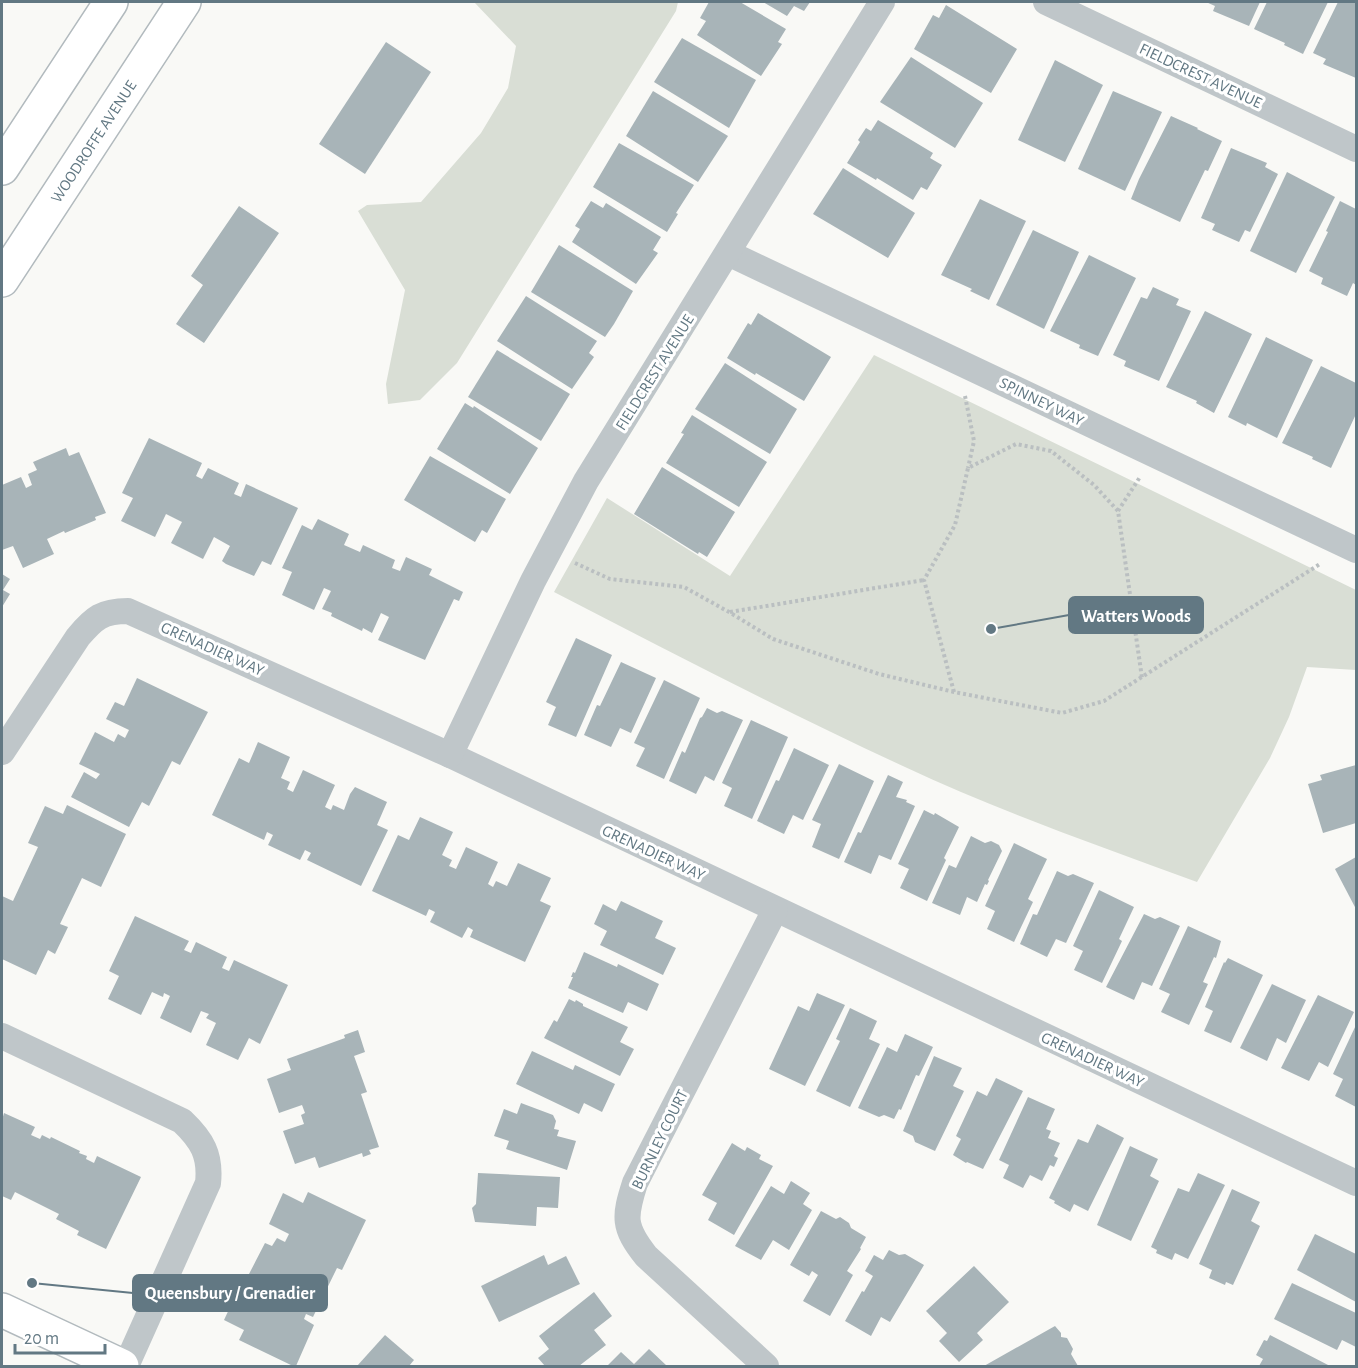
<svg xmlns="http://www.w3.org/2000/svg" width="1358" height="1368" font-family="'Alegreya Sans',sans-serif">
  <rect width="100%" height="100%" fill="#f9f9f6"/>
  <g fill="#d9ded5">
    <polygon points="474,2 678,2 676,11 457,363 420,400 388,404 386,384 405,290 358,211 367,205 421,202 481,133 508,88 516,46"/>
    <path d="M874,355L1356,590V670L1307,667L1289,717L1270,758L1197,882C1099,846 999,811 905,767C786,712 670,652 554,592L607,498L730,576Z"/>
  </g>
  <g fill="#a8b4b8">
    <polygon points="709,2 740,2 786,29 778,42 782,44 761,76 697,35 706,21 700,18"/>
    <polygon points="763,2 810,2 804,11 794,6 787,16"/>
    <polygon points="1206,2 1260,2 1249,26 1213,11 1215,6"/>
    <polygon points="1267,2 1328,2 1303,54 1284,45 1285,43 1254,29"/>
    <polygon points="1338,2 1356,2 1356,78 1323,64 1326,59 1313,53"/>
    <polygon points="946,5 1017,49 991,93 914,49 933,15 939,18"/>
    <polygon points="682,38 756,80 729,128 654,82"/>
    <polygon points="386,42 431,72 365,174 319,144"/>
    <polygon points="911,57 983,103 955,148 880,102"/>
    <polygon points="1055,60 1103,85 1065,162 1018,140"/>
    <polygon points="653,91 728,136 698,182 626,136"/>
    <polygon points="1113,91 1162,112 1125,191 1078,169"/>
    <polygon points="1171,116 1198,128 1197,129 1222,141 1208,171 1205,170 1180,222 1131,199 1139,179"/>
    <polygon points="878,120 933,153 930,158 942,165 927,190 921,187 913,200 877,178 876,180 847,163 860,142 858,140 866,128 871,131"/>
    <polygon points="619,143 694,185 676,213 678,214 667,232 593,187"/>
    <polygon points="1231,148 1267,163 1265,167 1278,174 1250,232 1245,230 1239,242 1212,230 1215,224 1201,218"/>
    <polygon points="843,168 915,213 888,258 813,214"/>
    <polygon points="1287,172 1335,197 1296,273 1250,251"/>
    <polygon points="980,199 1026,221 989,300 970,291 972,289 941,275"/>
    <polygon points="591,201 603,208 606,203 661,237 653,250 658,253 636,284 572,242 580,229 575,226"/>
    <polygon points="1340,201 1356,209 1356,285 1353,283 1347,296 1321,284 1323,278 1309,271 1328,232 1326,231"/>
    <polygon points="239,206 279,233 204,343 176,324 203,285 191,276"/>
    <polygon points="1033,230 1079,252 1044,329 996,305"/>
    <polygon points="559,245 633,291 614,324 605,337 531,292"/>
    <polygon points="1089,255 1136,278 1098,356 1079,348 1080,345 1050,331"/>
    <polygon points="1153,287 1179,299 1176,305 1191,311 1159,381 1124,366 1126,361 1113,355 1141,297 1147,299"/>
    <polygon points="526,296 597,341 589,353 594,357 572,389 497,341"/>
    <polygon points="1205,311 1252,334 1214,413 1196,403 1197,401 1166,387"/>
    <polygon points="758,313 831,357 804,401 756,373 755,375 727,358 748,323 751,325"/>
    <polygon points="1266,337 1313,360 1277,438 1247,423 1246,426 1228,417"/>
    <polygon points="497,350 570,394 541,441 468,397"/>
    <polygon points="725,363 797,409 770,454 695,409"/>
    <polygon points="1321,366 1356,383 1356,414 1331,468 1312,459 1313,457 1282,443"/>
    <polygon points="465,403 473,408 474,406 538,448 510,494 437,449"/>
    <polygon points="692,415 767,462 739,507 666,463 684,434 681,433"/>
    <polygon points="149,438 202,463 196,476 202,479 208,468 239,483 234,494 241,497 246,484 298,508 271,565 262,561 254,576 226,564 222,561 230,546 214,537 203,559 171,543 182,522 166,514 155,537 121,521 133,498 122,493"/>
    <polygon points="66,448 69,456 79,452 106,513 95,517 96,520 65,533 64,531 47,539 54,554 23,568 13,546 2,550 2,485 21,477 26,488 32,485 28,474 37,470 33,462"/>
    <polygon points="430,456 506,499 487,533 482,530 475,542 404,500"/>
    <polygon points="662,467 735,512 707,557 699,552 698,554 634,514"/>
    <polygon points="318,519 349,534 344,545 360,552 363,545 395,560 392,568 400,571 406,557 432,569 429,575 463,592 459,601 454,599 425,660 378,640 389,617 381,613 372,633 363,628 362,631 331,616 332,613 322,609 331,591 324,588 314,610 282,595 292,572 282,568 302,525 312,530"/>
    <polygon points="2,574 10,579 3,590 10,594 2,607"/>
    <polygon points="576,638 612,655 576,737 548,725 556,707 546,702"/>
    <polygon points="621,662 656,678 631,733 620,728 611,747 584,735 597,705 600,706"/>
    <polygon points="137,678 208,712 180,765 172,761 149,806 142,802 129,827 71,797 84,772 96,779 100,774 79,764 95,732 114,742 118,734 125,738 129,730 106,719 115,702 124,706"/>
    <polygon points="664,680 700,698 664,779 636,766 645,748 634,743"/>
    <polygon points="707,708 717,713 722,711 743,720 714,781 705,776 696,794 669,781 682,751 685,753 700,718 702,717"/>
    <polygon points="751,720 788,737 752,819 724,806 732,788 722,783"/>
    <polygon points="258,742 290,757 281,778 290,782 287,789 293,792 303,770 335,785 325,807 331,810 333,805 344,810 350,794 355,787 387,802 377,825 388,830 361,886 307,860 311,853 305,850 300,860 268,845 273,835 267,832 264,840 212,815 239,758 249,763"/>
    <polygon points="794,748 829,765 803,820 793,815 784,834 757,821 776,780 779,781"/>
    <polygon points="839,764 874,781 839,859 812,847 821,824 812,820"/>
    <polygon points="1356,765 1356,823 1323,833 1308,784 1322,780 1320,775"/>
    <polygon points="888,775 903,782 896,797 907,800 906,802 915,806 891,860 879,855 871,874 844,862 858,832 861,833"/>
    <polygon points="67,805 126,834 101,887 82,878 60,924 68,927 55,954 48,950 36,975 2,959 2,896 13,901 38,847 28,843 45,806 63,814"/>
    <polygon points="924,810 934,815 935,813 959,827 944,858 946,860 927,901 900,888 909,869 898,864"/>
    <polygon points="420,817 453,832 442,855 452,860 449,866 456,869 466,847 498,862 488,884 493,887 496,881 507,886 518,863 551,878 540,901 551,906 525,962 470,937 473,930 468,927 462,938 430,922 435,912 429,909 426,916 372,891 398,835 409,840"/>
    <polygon points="971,836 985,843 991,841 999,845 1002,851 988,880 989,881 987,885 985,884 977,902 967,897 960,915 932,903 949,865 956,868"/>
    <polygon points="1014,843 1047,859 1028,899 1033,902 1014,942 987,929 995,911 985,906"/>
    <polygon points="1356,857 1356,909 1335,869"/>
    <polygon points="1057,871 1068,876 1073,874 1094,883 1066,943 1056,939 1047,957 1020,944 1033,914 1037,915"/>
    <polygon points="1099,890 1134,907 1119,939 1122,941 1102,983 1074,970 1083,951 1073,946"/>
    <polygon points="621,901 663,921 655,938 676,948 663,975 600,945 607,931 594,924 603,904 616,911"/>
    <polygon points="1144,914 1155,919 1160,917 1180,926 1152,986 1142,982 1134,1000 1106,987"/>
    <polygon points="135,916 189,941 184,950 191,953 196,942 227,957 222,968 229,971 234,960 288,985 260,1044 249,1038 238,1060 206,1045 216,1023 206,1018 209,1014 201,1011 191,1033 160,1018 170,996 164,993 163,997 152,992 141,1015 108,999 119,976 109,971"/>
    <polygon points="1188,926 1221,941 1216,958 1214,957 1203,982 1208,984 1189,1025 1161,1012 1170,994 1159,989"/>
    <polygon points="584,952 617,967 618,964 659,984 647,1011 628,1002 623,1013 568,988 573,977 571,977 573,972 575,973"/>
    <polygon points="1228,958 1263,975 1231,1043 1204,1031 1213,1011 1205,1007 1224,962 1225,963"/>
    <polygon points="1272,984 1306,1000 1286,1043 1277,1038 1267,1061 1240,1048"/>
    <polygon points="817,993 845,1005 805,1086 769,1069 798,1006 809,1011"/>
    <polygon points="1318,995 1354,1012 1328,1067 1319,1062 1309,1081 1281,1068"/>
    <polygon points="569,999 575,1002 576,1000 583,1004 583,1006 628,1027 620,1042 634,1049 620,1076 544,1038 554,1020 557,1022"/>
    <polygon points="850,1008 877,1021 869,1039 880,1044 850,1107 816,1091 840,1041 836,1039"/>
    <polygon points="1356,1025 1356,1107 1335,1096 1343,1079 1333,1074"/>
    <polygon points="358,1030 365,1052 354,1056 367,1092 361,1094 379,1147 369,1150 371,1154 363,1157 362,1153 319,1168 315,1157 295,1164 283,1131 304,1124 301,1115 305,1113 302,1105 279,1113 267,1079 291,1070 287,1059 345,1038 344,1035"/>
    <polygon points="905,1034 933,1047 919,1076 916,1075 901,1110 899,1109 894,1119 884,1115 879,1117 858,1108 887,1047 897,1052"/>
    <polygon points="532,1051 573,1070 575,1065 615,1084 602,1112 584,1103 579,1114 516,1084"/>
    <polygon points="934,1056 962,1068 953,1086 964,1091 935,1151 915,1142 913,1136 903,1131"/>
    <polygon points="996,1078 1023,1091 983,1169 967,1162 966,1163 953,1155 961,1139 956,1136 977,1091 987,1096"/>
    <polygon points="1028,1097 1055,1109 1046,1129 1051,1131 1048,1138 1060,1143 1054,1156 1058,1158 1054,1167 1050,1165 1042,1181 1030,1175 1023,1188 1003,1178 1009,1165 999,1160"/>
    <polygon points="521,1103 553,1115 556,1121 554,1129 559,1130 557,1136 576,1141 567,1170 506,1149 509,1141 494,1136 504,1109 517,1114"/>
    <polygon points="4,1113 35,1127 31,1135 40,1139 42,1135 50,1139 51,1137 80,1151 79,1153 87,1156 86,1159 94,1163 97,1156 141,1177 106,1249 77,1235 79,1231 56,1219 59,1214 15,1192 11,1200 2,1196 2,1120"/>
    <polygon points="1097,1124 1124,1138 1088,1211 1074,1204 1070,1212 1054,1203 1055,1201 1049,1198 1078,1139 1088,1143"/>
    <polygon points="732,1143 745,1151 747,1147 761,1155 759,1159 773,1166 734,1235 708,1220 717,1203 702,1195"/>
    <polygon points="1130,1146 1158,1159 1150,1176 1159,1181 1131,1241 1097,1225"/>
    <polygon points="478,1173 560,1177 558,1208 537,1207 536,1226 475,1222 472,1208 476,1204"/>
    <polygon points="1198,1173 1225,1185 1188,1259 1175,1253 1172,1260 1156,1253 1157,1250 1151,1247 1178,1188 1189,1192"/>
    <polygon points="791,1181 810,1193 803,1204 812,1210 789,1250 773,1240 761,1260 735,1246 771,1186 784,1194"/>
    <polygon points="1232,1189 1260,1202 1251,1221 1260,1226 1233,1285 1226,1282 1225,1285 1209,1278 1212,1270 1199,1264"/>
    <polygon points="308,1192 366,1220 342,1270 337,1268 313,1317 306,1314 304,1319 314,1325 296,1366 293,1366 239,1340 244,1330 224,1320 239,1288 261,1299 264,1293 253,1288 258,1278 249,1274 265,1243 272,1246 277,1238 285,1242 289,1234 269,1224 283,1193 303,1203"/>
    <polygon points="821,1211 836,1219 840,1217 849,1223 851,1228 866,1237 860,1248 861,1249 847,1271 853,1275 830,1316 803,1301 818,1275 812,1271 809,1276 790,1265"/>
    <polygon points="1315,1234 1356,1254 1356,1302 1297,1270"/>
    <polygon points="889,1250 899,1255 905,1254 924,1265 890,1322 881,1317 871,1336 845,1321 862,1291 864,1292 873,1276 865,1271 874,1255 883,1260"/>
    <polygon points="544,1255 548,1265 566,1256 580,1284 499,1322 481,1286"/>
    <polygon points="974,1266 1009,1302 977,1333 983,1340 959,1362 939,1341 947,1333 926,1311"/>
    <polygon points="1292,1283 1356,1313 1356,1347 1342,1340 1337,1350 1274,1319"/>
    <polygon points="594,1292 612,1316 594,1330 606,1345 579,1366 545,1366 538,1358 549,1349 539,1336"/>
    <polygon points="1055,1326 1061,1333 1061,1337 1067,1338 1073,1349 1071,1354 1078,1366 984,1366"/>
    <polygon points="385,1335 414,1360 409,1366 357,1366"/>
    <polygon points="1270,1335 1330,1366 1259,1366 1263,1359 1256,1355 1264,1340 1267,1341"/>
    <polygon points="649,1349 667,1366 607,1366 621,1352 634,1364"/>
  </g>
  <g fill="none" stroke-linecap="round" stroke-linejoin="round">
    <defs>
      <g id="secondary">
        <polyline points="2,168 111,2"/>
        <path id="s1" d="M2,280L184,2"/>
        <polyline points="2,1310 122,1366"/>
      </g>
    </defs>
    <use href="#secondary" stroke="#b2babe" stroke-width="36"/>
    <g stroke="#babfc1" stroke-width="4" stroke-dasharray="3 3" stroke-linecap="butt">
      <polyline points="965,396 974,441 968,468"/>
      <polyline points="1118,511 1140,477"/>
      <polyline points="575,563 610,579 684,587 729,612 773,639 879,674 954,692 1062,713 1104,701 1320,564"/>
      <polyline points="730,612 924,580"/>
      <polyline points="954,692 924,580 955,525 968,468 1016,444 1051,451 1094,485 1118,511 1142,678"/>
    </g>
    <g stroke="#bfc6c9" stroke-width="26">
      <polyline points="1046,2 1356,149"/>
      <polyline points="728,253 1356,550"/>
      <path d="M2,752L78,637C94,618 102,611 128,611L450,755L1356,1183"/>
      <polyline points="450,755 533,581 586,481 882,2"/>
      <path d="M2,1036L182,1121C202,1140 211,1155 208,1183L126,1366"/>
      <path d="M766,1366L646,1256C623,1227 624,1217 635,1183L775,910"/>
    </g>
    <use href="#secondary" stroke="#fff" stroke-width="33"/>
  </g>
  <g text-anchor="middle" stroke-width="6" stroke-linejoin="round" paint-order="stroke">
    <g font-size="16" fill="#627883" stroke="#fff">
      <text transform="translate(1201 75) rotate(25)" y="6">FIELDCREST AVENUE</text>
      <text dy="6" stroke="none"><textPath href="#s1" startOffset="166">WOODROFFE AVENUE</textPath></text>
      <text transform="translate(654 372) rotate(-58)" y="6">FIELDCREST AVENUE</text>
      <text transform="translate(1042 401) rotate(26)" y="6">SPINNEY WAY</text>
      <text transform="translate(213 648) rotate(24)" y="6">GRENADIER WAY</text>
      <text transform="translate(654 852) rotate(25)" y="6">GRENADIER WAY</text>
      <text transform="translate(1093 1059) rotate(25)" y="6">GRENADIER WAY</text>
      <text transform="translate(659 1139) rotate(-64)" y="6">BURNLEY COURT</text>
    </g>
  </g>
  <path fill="none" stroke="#627883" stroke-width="2" d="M991 629L1069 615M32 1283L133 1293"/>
  <g fill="#627883" stroke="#fff" stroke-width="2">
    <circle cx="991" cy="629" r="6"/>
    <circle cx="32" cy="1283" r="6"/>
  </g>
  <g fill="#627883" stroke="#627883" stroke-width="2">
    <rect x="1069" y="597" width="134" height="36" rx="6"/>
    <rect x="133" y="1275" width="194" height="36" rx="6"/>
  </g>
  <g font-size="18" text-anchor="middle" font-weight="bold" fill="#fff">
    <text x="1136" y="622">Watters Woods</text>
    <text x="230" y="1299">Queensbury / Grenadier</text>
  </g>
  <rect width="1358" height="1368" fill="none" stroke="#627883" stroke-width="6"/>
  <path d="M15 1344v9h90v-9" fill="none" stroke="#627883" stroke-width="3"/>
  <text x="24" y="1344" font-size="18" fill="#627883" stroke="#ffffff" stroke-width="4.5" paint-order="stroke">20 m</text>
</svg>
